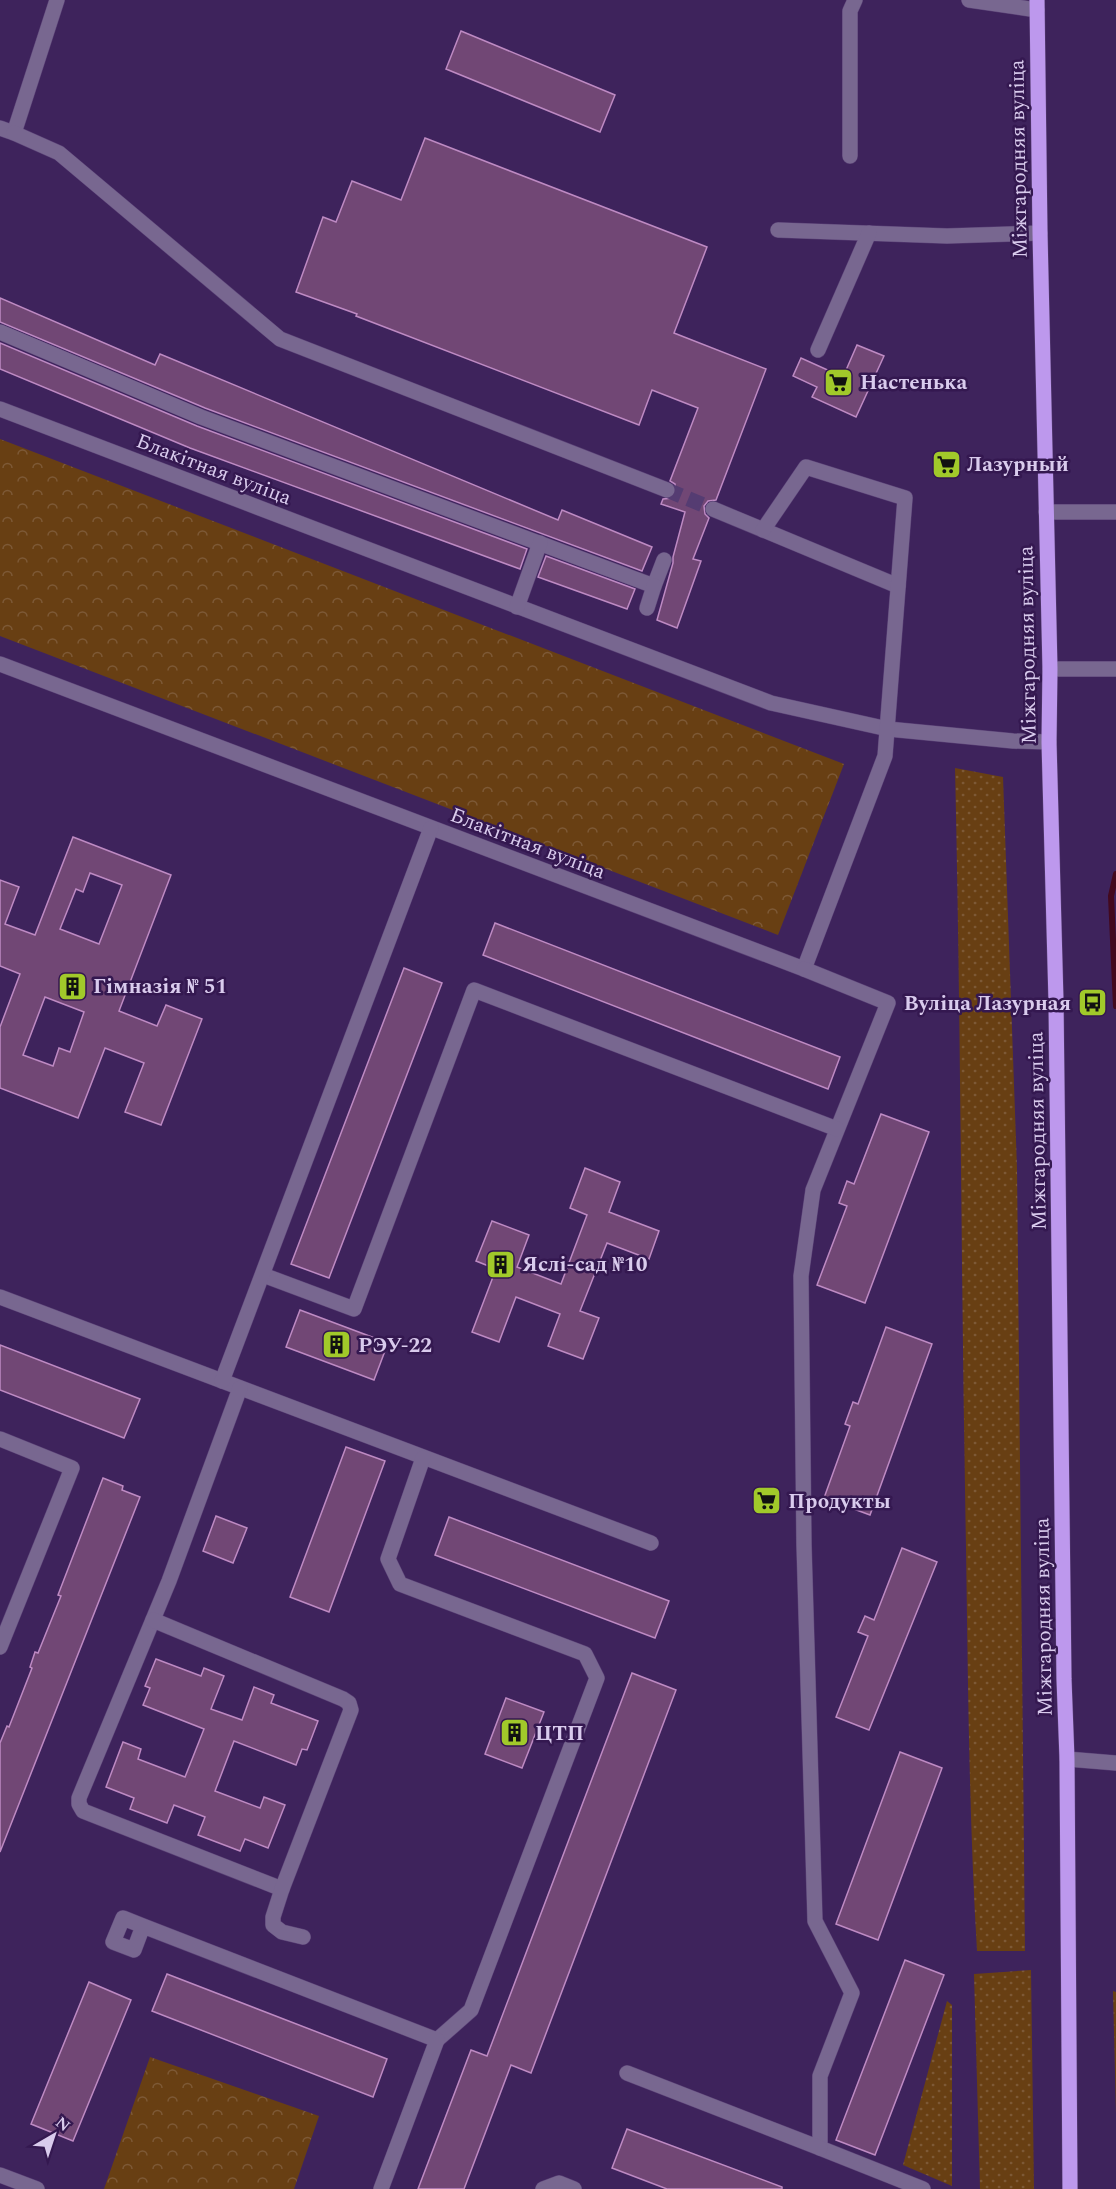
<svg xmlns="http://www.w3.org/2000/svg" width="1116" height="2189" font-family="Spectral,serif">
  <defs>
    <pattern id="grass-dots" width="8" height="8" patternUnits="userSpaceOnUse" patternTransform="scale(1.5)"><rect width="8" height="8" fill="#683f13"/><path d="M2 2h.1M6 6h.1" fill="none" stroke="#7d5936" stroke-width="1.8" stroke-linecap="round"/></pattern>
    <pattern id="park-crowns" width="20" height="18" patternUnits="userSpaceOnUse" patternTransform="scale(1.5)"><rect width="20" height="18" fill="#683f13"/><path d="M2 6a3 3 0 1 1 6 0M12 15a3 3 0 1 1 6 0" fill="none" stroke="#7d5936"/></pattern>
  </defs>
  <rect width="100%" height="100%" fill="#3e235c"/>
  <g fill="url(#grass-dots)">
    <path d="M955,768L1003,777L1017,1168L1025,1951H977C969,1817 968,1682 966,1547C961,1287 961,1028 955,768Z"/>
    <polygon points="1031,1970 1034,2189 980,2189 974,1974"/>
    <polygon points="1113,1991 1116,1992 1116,2114"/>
    <polygon points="947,2001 952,2005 952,2186 903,2165"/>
  </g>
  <g fill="url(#park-crowns)">
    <polygon points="0,439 844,764 778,935 0,636"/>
    <polygon points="150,2057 319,2116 294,2189 104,2189"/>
  </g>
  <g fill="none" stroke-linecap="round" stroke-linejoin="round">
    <polyline stroke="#43091e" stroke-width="6" points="1116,874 1111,896 1116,1006"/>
  </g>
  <g fill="#714775" stroke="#be8ac3" stroke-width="1.5" fill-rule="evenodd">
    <polygon points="461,31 615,95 600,132 446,69"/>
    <polygon points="425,138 707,247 674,333 766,369 716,500 708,501 704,506 705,514 709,518 693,559 701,561 677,628 657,620 673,563 673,557 685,512 661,504 663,499 673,498 676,493 675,484 670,481 698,408 652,390 639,425 356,316 357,314 296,292 323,217 336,222 352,181 401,200"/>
    <polygon points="0,298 155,365 160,354 558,520 562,510 652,547 642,571 205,408 0,322"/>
    <polygon points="0,343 197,426 527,549 520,569 190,448 0,369"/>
    <polygon points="857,345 884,356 856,417 812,397 817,387 793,376 801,358 843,377"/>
    <polygon points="546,556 635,589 627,609 538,577"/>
    <path d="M73,837L171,875L119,1011L157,1026L166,1005L202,1019L161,1125L125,1112L144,1063L105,1048L78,1118L0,1088V1027L20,974L0,966V880L19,887L5,924L35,935ZM90,873L122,885L99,944L60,929L76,889L83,892ZM45,997L84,1012L70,1052L59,1048L53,1066L23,1055Z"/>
    <polygon points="495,923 840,1057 828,1089 483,955"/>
    <polygon points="404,968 442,983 329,1278 291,1264"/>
    <polygon points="881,1114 929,1132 865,1303 817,1285 847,1206 839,1203 847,1181 854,1184"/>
    <polygon points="585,1168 620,1182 609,1212 659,1231 649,1259 607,1243 580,1311 599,1318 583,1359 548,1346 560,1314 516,1297 499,1342 472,1332 496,1269 476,1261 492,1221 529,1235 517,1267 561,1284 587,1215 570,1208"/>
    <polygon points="300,1310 388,1343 374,1380 286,1347"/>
    <polygon points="886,1327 932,1344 870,1515 824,1498 850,1426 845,1424 853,1402 858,1404"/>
    <polygon points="0,1345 140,1399 124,1438 0,1390"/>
    <polygon points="346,1447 385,1461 329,1612 290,1597"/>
    <polygon points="103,1478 123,1486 122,1490 140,1497 0,1852 0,1743 7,1726 9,1727 32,1668 30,1667 35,1652 38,1653 61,1596 58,1595"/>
    <polygon points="216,1516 247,1528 233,1563 203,1551"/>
    <polygon points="449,1517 669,1601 655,1638 435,1555"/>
    <polygon points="902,1548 937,1562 869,1730 836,1717 868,1636 858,1632 865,1616 874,1620"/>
    <polygon points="156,1659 201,1676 204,1668 224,1676 211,1709 242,1720 254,1687 274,1695 271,1703 318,1721 307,1750 302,1749 296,1765 234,1741 215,1791 260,1808 264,1797 285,1805 268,1848 245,1839 240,1851 198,1835 205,1817 174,1805 167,1823 130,1809 134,1798 106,1787 123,1742 141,1749 138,1759 185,1777 204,1729 143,1705 150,1688 145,1686"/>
    <polygon points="632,1673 676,1690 531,2073 511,2065 464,2189 418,2189 471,2050 487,2056"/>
    <polygon points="506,1698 544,1712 522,1768 485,1754"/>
    <polygon points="900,1752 942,1768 878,1940 836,1924"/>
    <polygon points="905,1960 944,1975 875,2155 836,2140"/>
    <polygon points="167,1974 387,2059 373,2097 152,2011"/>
    <polygon points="89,1982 131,2000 73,2141 31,2124"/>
    <polygon points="627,2129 782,2187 782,2189 667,2189 612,2168"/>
  </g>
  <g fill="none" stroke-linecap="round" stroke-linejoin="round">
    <polyline stroke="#553c72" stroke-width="15" stroke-dasharray="15 8" stroke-linecap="butt" points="667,490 713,509"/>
    <defs>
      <g id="minor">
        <polyline points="969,0 1037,10"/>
        <polyline points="0,128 14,133 57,0"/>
        <polyline points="14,133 59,153 280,339 667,490"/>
        <polyline points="850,156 850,11 855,0"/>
        <polyline points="778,230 947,236 1040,233"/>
        <polyline points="0,332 201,417 654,586 664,560"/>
        <polyline points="818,350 869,233"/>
        <polyline points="0,409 771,703 888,729 1013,741 1049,742"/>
        <polyline points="713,509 898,586"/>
        <polyline points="1046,512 1116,512"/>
        <polyline points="517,607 540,543"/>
        <polyline points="647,608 654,586"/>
        <polyline points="0,664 804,969 885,756 905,498 806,467 763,530"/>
        <polyline points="1050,669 1116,669"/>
        <polyline points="804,969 888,1003 813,1190 801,1276 804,1545 815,1921 852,1993 820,2076 820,2148 923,2189"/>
        <polyline points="263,1275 354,1309 474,990 837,1129"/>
        <polyline points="0,1297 651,1543"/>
        <polyline points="222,1381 431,828"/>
        <polyline points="240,1388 169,1581 79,1798 79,1804 83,1811 282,1889"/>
        <polyline points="0,1439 72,1468 0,1647"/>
        <polyline points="423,1458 388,1559 400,1584 585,1654 597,1678 471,2010 437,2040"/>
        <polyline points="153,1620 343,1699 349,1703 351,1710 282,1889 273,1917 273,1925 282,1932 303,1937"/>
        <polyline points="1067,1759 1116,1763"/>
        <polyline points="143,1926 134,1950 113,1942 123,1918 143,1926 437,2040 381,2189"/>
        <polyline points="627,2073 820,2148"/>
        <polyline points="0,2175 37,2189"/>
        <polyline points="543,2189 559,2183 574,2189"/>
      </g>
      <polyline id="major" points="1037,0 1040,233 1050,669 1049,742 1056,1001 1064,1679 1067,1759 1070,2189"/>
    </defs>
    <use href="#minor" stroke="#5a4176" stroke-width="16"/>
    <use href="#major" stroke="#5a4176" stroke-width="16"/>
    <use href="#minor" stroke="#786790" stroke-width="15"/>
    <use href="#major" stroke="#bd98ed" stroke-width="15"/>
  </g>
  <defs>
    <symbol id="supermarket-square" viewBox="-11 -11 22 22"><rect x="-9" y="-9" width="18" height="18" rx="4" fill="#a1c92a" stroke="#341850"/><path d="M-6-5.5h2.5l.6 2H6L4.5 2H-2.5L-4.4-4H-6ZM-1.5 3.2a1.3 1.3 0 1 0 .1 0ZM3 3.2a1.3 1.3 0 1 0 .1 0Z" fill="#111"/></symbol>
    <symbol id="building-square" viewBox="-11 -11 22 22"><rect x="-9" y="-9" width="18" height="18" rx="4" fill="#a1c92a" stroke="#341850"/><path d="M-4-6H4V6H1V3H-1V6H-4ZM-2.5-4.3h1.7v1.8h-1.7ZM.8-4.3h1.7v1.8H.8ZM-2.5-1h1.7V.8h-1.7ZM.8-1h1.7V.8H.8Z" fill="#111"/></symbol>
    <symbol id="bus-square" viewBox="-11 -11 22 22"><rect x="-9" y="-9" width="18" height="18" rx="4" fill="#a1c92a" stroke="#341850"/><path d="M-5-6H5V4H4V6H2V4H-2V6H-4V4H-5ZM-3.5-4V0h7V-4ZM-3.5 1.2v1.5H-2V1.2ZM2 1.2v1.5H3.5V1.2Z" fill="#111"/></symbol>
  </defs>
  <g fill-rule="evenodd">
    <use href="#supermarket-square" x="822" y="366" width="33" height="33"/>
    <use href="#supermarket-square" x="930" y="448" width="33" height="33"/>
    <use href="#building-square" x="56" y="970" width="33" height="33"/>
    <use href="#bus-square" x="1076" y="986" width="33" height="33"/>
    <use href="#building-square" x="484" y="1248" width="33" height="33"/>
    <use href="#building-square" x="320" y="1328" width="33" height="33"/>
    <use href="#supermarket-square" x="750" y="1484" width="33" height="33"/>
    <use href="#building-square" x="498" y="1716" width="33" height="33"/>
  </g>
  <g text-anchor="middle" stroke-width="5" stroke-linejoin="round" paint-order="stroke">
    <g font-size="21" fill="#d9cbed" stroke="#341850">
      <text transform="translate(1018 159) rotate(-91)" y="7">Міжгародняя вуліца</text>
      <text transform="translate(214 469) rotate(21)" y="7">Блакітная вуліца</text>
      <text transform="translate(1027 645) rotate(-91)" y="7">Міжгародняя вуліца</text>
      <text transform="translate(528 843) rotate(21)" y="7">Блакітная вуліца</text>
      <text transform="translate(1037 1131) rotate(-91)" y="7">Міжгародняя вуліца</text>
      <text transform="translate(1043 1617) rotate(-91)" y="7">Міжгародняя вуліца</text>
    </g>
    <g font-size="21" font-weight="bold" fill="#d9cbed" stroke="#341850" text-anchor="start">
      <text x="860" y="389">Настенька</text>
      <text x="967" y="471">Лазурный</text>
      <text x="93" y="993">Гімназія № 51</text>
      <text x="1071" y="1010" text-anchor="end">Вуліца Лазурная</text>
      <text x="522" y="1271">Яслі-сад №10</text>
      <text x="358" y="1352">РЭУ-22</text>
      <text x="788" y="1508">Продукты</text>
      <text x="535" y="1740">ЦТП</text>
    </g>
  </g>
  <g transform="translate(54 2135) rotate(39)" stroke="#341850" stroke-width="4.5" paint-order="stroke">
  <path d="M0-4.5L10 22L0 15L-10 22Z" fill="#d9cbed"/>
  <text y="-9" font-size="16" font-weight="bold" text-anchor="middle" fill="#d9cbed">N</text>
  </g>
</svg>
